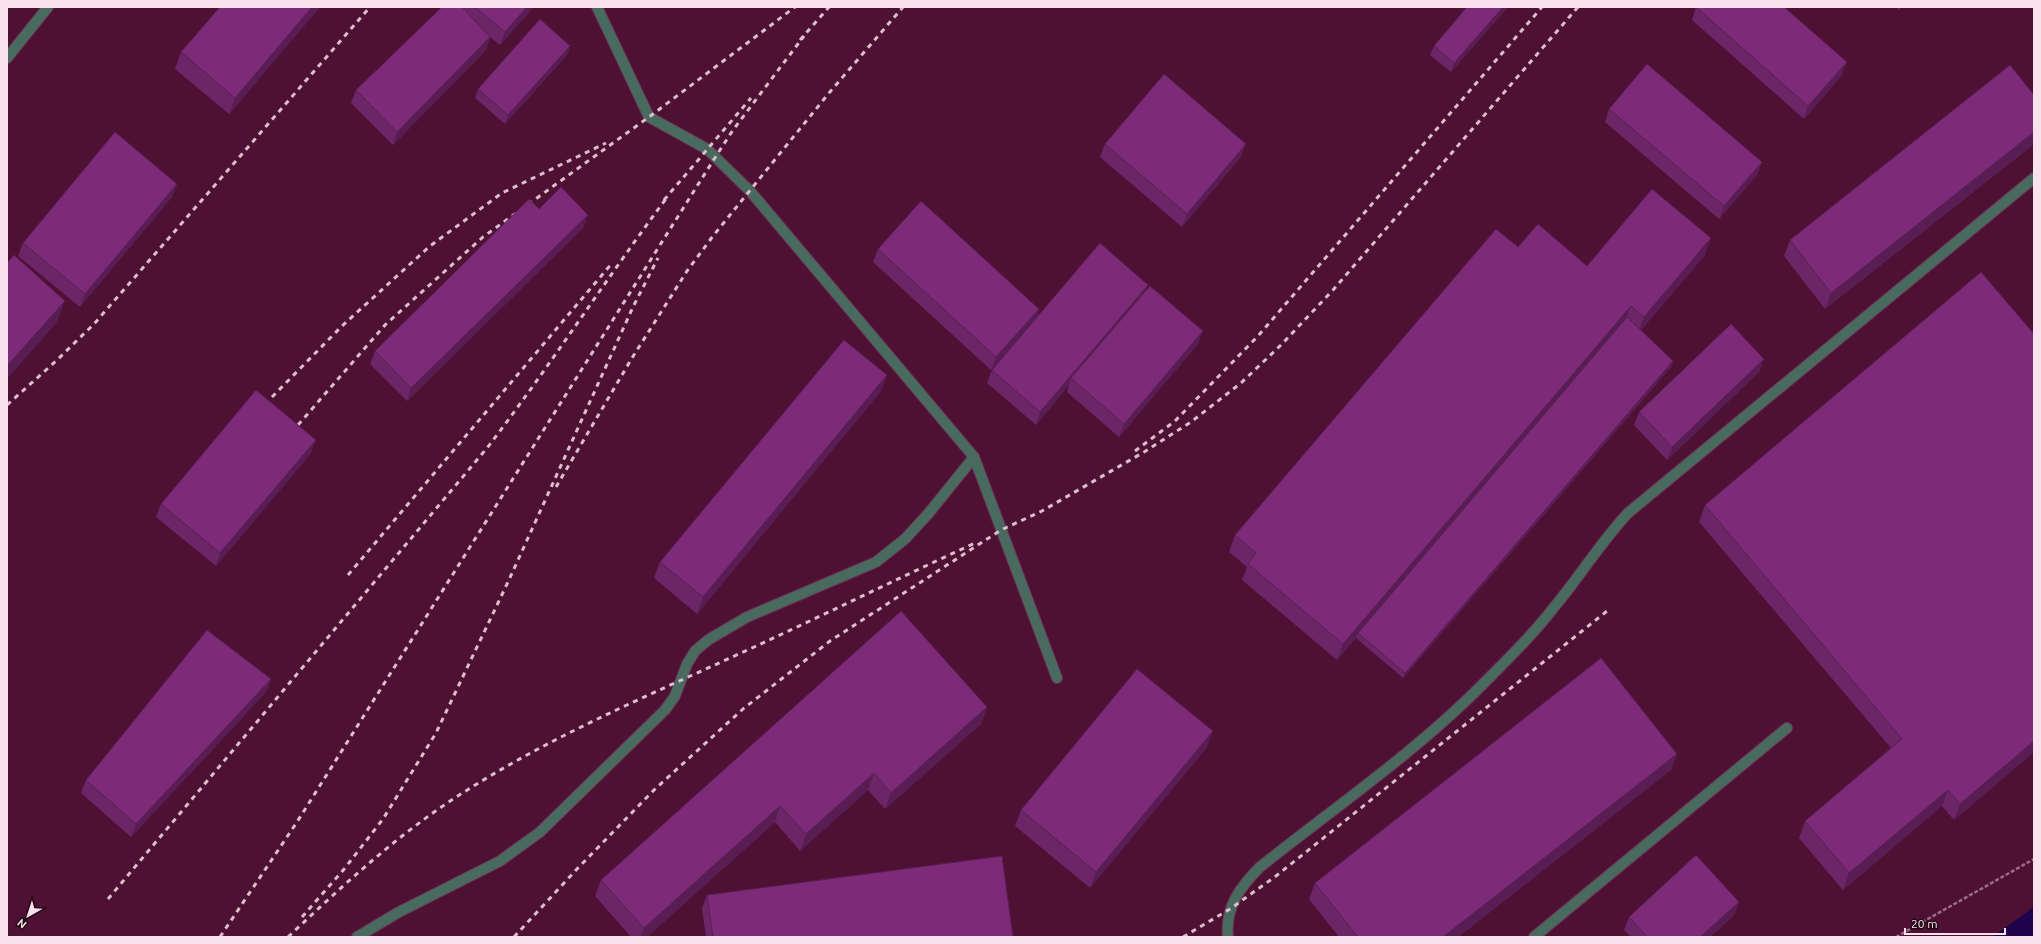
<svg xmlns="http://www.w3.org/2000/svg" width="2041" height="944" font-family="Ubuntu,sans-serif">
  <rect width="100%" height="100%" fill="#4e1133"/>
  <polygon fill="#1e034c" points="2034,907 2034,937 1992,937"/>
  <g fill="none" stroke-linecap="round" stroke-linejoin="round">
    <defs>
      <g id="service">
        <polyline points="597,7 649,117 707,149 750,191 974,457 1057,678"/>
        <polyline points="357,937 399,912 500,861 540,832 665,710 675,696 687,664 695,651 708,640 747,617 876,562 905,539 928,514 974,457"/>
        <path d="M1228,937C1225,907 1240,887 1260,867C1338,805 1420,749 1489,678C1512,655 1535,632 1555,606C1580,576 1601,542 1628,513L2034,178"/>
        <polyline points="1534,937 1787,728"/>
      </g>
      <polyline id="minor" points="7,58 48,7"/>
    </defs>
    <use href="#service" stroke="#6a3251" stroke-width="12"/>
    <use href="#minor" stroke="#6a3251" stroke-width="12"/>
    <polyline stroke="#9a6e85" stroke-width="2.5" stroke-dasharray="4 2" stroke-linecap="butt" points="1896,937 2034,859"/>
    <use href="#service" stroke="#496b5f" stroke-width="10"/>
    <use href="#minor" stroke="#496b5f" stroke-width="10"/>
    <g stroke="#dcbecc" stroke-width="3" stroke-dasharray="5 5" stroke-linecap="butt">
      <polyline points="800,40 829,7"/>
      <polyline points="664,200 751,98"/>
      <polyline points="272,397 342,326 430,246 502,193 606,143"/>
      <polyline points="7,405 56,361 94,324 370,7"/>
      <polyline points="298,425 385,325 483,237 649,117 795,7"/>
      <polyline points="1135,451 1175,421 1258,336 1542,7"/>
      <polyline points="556,487 632,358 687,271 713,236 829,93 903,7"/>
      <polyline points="348,575 613,262"/>
      <path d="M108,899L487,448C550,366 606,279 668,196"/>
      <polyline points="302,917 345,868 383,819 436,733 508,582 633,307 658,258"/>
      <polyline points="220,937 297,822 716,156 733,130 804,36"/>
      <path d="M288,937C336,892 383,848 437,810C535,742 646,697 754,647C828,613 901,577 975,543"/>
      <polyline points="514,937 577,869 654,790 743,709 830,641 1001,530 1042,511 1144,452 1191,422 1241,383 1281,345 1333,290 1578,7"/>
      <polyline points="1183,937 1230,909 1276,876 1607,611"/>
    </g>
  </g>
  <g fill="#6c2567">
    <polygon points="220,7 320,7 229,114 175,69 181,52"/>
    <polygon points="442,7 534,7 500,45 490,37 486,50 393,145 351,103 356,90"/>
    <polygon points="1464,7 1508,7 1451,72 1430,55 1434,46 1466,8"/>
    <polygon points="1696,7 1842,75 1804,119 1692,20"/>
    <polygon points="1896,7 1902,7 1899,10"/>
    <polygon points="570,46 567,55 505,124 475,98 478,89"/>
    <polygon points="2034,95 2034,144 1825,309 1784,256 1790,240"/>
    <polygon points="1609,109 1762,162 1757,175 1719,219 1605,122"/>
    <polygon points="1105,144 1241,157 1182,227 1100,157"/>
    <polygon points="177,184 172,197 80,307 18,256 23,243"/>
    <polygon points="539,209 588,215 583,228 407,401 370,364 375,351"/>
    <polygon points="878,249 1039,309 1037,317 1146,292 1198,344 1119,437 1067,392 1069,385 1036,425 987,383 992,370 1003,358 991,370 873,262"/>
    <polygon points="1705,255 1641,330 1672,366 1403,678 1356,638 1337,660 1242,580 1247,567 1229,552 1235,535 1587,266"/>
    <polygon points="2034,334 2034,752 1954,820 1942,806 1843,890 1799,838 1805,821 1891,748 1699,522 1705,505"/>
    <polygon points="1764,359 1759,372 1667,460 1634,425 1639,412"/>
    <polygon points="881,391 697,614 654,578 660,562"/>
    <polygon points="311,453 216,566 156,517 161,504"/>
    <polygon points="271,679 266,692 131,837 81,793 86,780"/>
    <polygon points="987,707 981,724 885,809 868,790 800,851 775,822 647,937 631,937 595,896 601,880"/>
    <polygon points="1207,747 1090,888 1015,826 1021,810"/>
    <polygon points="1677,754 1671,770 1458,937 1339,937 1309,899 1315,883"/>
    <polygon points="707,895 1013,937 706,937 702,908"/>
    <polygon points="1739,902 1734,915 1710,937 1631,937 1624,930 1629,917"/>
  </g>
  <g fill="#581e54">
    <polygon points="312,7 320,7 229,114 235,98"/>
    <polygon points="527,7 534,7 500,45 505,32"/>
    <polygon points="1503,7 1508,7 1451,72 1454,63"/>
    <polygon points="490,37 486,50 393,145 397,132"/>
    <polygon points="570,46 567,55 505,124 508,115"/>
    <polygon points="1847,62 1842,75 1804,119 1808,106"/>
    <polygon points="2034,132 2034,144 1825,309 1831,293"/>
    <polygon points="1246,144 1241,157 1182,227 1187,214"/>
    <polygon points="1762,162 1757,175 1719,219 1724,206"/>
    <polygon points="177,184 172,197 80,307 85,294"/>
    <polygon points="588,215 583,228 407,401 411,388"/>
    <polygon points="1711,238 1705,255 1638,333 1644,317"/>
    <polygon points="1148,285 1144,298 1071,378 1069,385 1036,425 1040,412"/>
    <polygon points="65,301 57,322 7,379 7,366"/>
    <polygon points="1631,306 1625,322 1358,633 1356,638 1337,660 1343,644"/>
    <polygon points="1039,309 1035,322 991,370 996,357"/>
    <polygon points="1203,331 1198,344 1119,437 1124,424"/>
    <polygon points="1764,359 1759,372 1667,460 1672,447"/>
    <polygon points="1673,361 1672,366 1403,678 1405,673"/>
    <polygon points="887,375 881,391 697,614 703,597"/>
    <polygon points="316,440 311,453 216,566 220,553"/>
    <polygon points="271,679 266,692 131,837 136,824"/>
    <polygon points="987,707 981,724 885,809 891,793"/>
    <polygon points="1213,731 1207,747 1090,888 1096,872"/>
    <polygon points="2034,741 2034,752 1954,820 1960,804"/>
    <polygon points="1677,754 1671,770 1458,937 1443,937"/>
    <polygon points="874,773 868,790 800,851 806,834"/>
    <polygon points="1948,790 1942,806 1843,890 1849,873"/>
    <polygon points="780,806 775,822 647,937 641,937 644,928"/>
    <polygon points="1739,902 1734,915 1710,937 1700,937"/>
  </g>
  <g fill="#7d2b78" stroke="#581e54">
    <polygon points="220,7 312,7 235,98 181,52"/>
    <polygon points="442,7 462,7 490,37 397,132 356,90"/>
    <polygon points="475,7 527,7 505,32"/>
    <polygon points="1467,7 1503,7 1454,63 1434,46"/>
    <polygon points="1696,7 1784,7 1847,62 1808,106"/>
    <polygon points="540,19 570,46 508,115 478,89"/>
    <polygon points="1647,64 1762,162 1724,206 1609,109"/>
    <polygon points="2010,65 2034,95 2034,132 1831,293 1790,240"/>
    <polygon points="1164,74 1246,144 1187,214 1105,144"/>
    <polygon points="115,132 177,184 85,294 23,243"/>
    <polygon points="561,187 588,215 411,388 375,351 529,199 539,209"/>
    <polygon points="1652,189 1711,238 1644,317 1631,306 1343,644 1248,564 1256,553 1235,535 1496,229 1518,247 1538,224 1587,266"/>
    <polygon points="921,201 1039,309 996,357 878,249"/>
    <polygon points="1100,243 1148,285 1040,412 992,370"/>
    <polygon points="14,255 65,301 7,366 7,263"/>
    <polygon points="1981,272 2034,334 2034,741 1960,804 1948,790 1849,873 1805,821 1902,739 1705,505"/>
    <polygon points="1150,286 1203,331 1124,424 1071,378"/>
    <polygon points="1627,317 1673,361 1405,673 1358,633"/>
    <polygon points="1731,324 1764,359 1672,447 1639,412"/>
    <polygon points="844,340 887,375 703,597 660,562"/>
    <polygon points="256,390 316,440 220,553 161,504"/>
    <polygon points="901,611 987,707 891,793 874,773 806,834 780,806 644,928 601,880"/>
    <polygon points="207,630 271,679 136,824 86,780"/>
    <polygon points="1601,658 1677,754 1443,937 1358,937 1315,883"/>
    <polygon points="1137,669 1213,731 1096,872 1021,810"/>
    <polygon points="1696,855 1739,902 1700,937 1647,937 1629,917"/>
    <polygon points="1002,856 1013,937 713,937 707,895"/>
  </g>
  <rect width="2041" height="944" fill="none" stroke="#fae2ec" stroke-width="16"/>
  <g transform="translate(28 916) rotate(219)" stroke="#240a18" stroke-width="3" paint-order="stroke">
  <path d="M0-3L7 15L0 10L-7 15Z" fill="#fae2ec"/>
  <text y="-6" font-size="11" font-weight="bold" text-anchor="middle" fill="#fae2ec">N</text>
  </g>
  <path d="M1905 928v6h100v-6" fill="none" stroke="#fae2ec" stroke-width="2"/>
  <text x="1911" y="928" font-size="12" fill="#fae2ec" stroke="#240a18" stroke-width="3" paint-order="stroke">20 m</text>
</svg>
